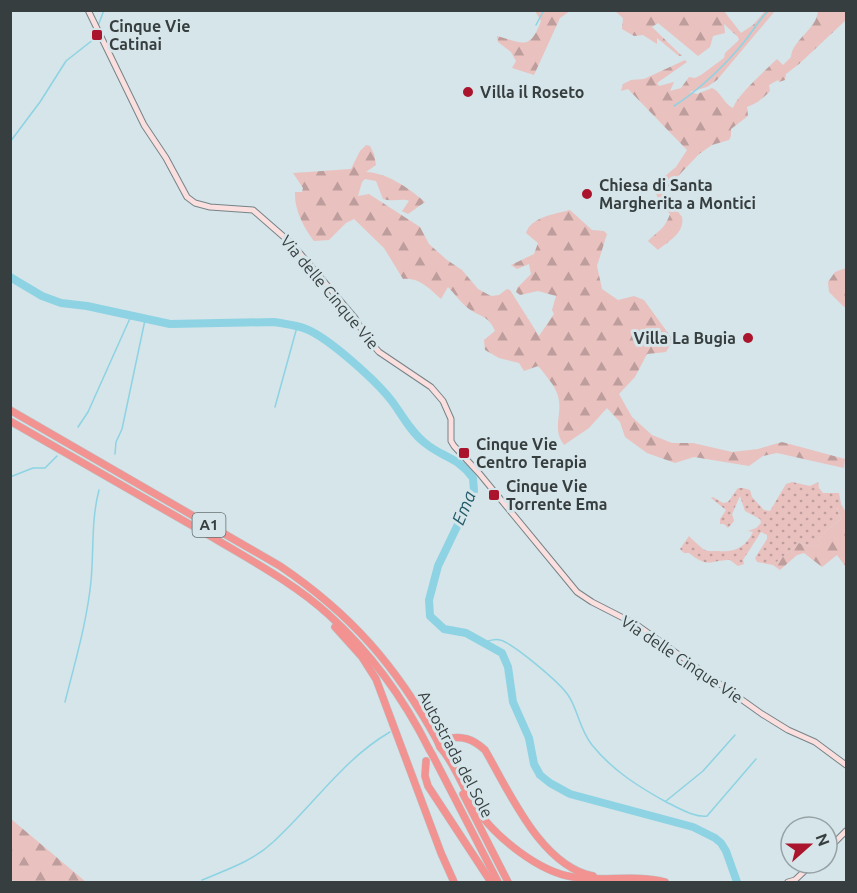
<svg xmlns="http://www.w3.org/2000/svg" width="857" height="893" font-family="Ubuntu,sans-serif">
  <defs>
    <pattern id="grass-dots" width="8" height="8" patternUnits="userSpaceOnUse" patternTransform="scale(1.5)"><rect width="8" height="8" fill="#e9c1bf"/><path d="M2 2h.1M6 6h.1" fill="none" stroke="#be9e9d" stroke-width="1.8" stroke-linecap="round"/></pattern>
    <pattern id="forest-firs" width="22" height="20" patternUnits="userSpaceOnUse" patternTransform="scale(1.5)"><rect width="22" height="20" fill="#e9c1bf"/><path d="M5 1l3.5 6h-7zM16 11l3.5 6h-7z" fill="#be9e9d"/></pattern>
  </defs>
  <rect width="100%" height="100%" fill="#d5e5e9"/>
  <path fill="url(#grass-dots)" d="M792,482L810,486L818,482L819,488L823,493H839L841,504L837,508L841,519L821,535L817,545L812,547L799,543L773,565L757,562L755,558L767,539V535L761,532L743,560L744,564L738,566L730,560C709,560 709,569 689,553H684L680,549L689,536C693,540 698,545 703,549C708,552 712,551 718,551C734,553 746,547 753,532L748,531L756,528L761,523L760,519L745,511L740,496L732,514L734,521L728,528L724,524H720V519L726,510L711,498L713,497L723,503L728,502L738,488H743L750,490L752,497L764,510L770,511L786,484Z"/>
  <g fill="url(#forest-firs)">
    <path d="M535,11H570L560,18L534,75L512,68L516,61L511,52L498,42L497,36C523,43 530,51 541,21Z"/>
    <path d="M615,11H724L741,33L753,25L765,11H775L717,80L707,87L689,92L697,94L712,88C721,92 724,104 733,108C738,94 765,71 777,59L783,65L791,57C792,40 817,29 818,11H846V20L799,64L786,74L785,80L779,82L778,80L769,85L770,91C762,99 758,103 747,107L748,116L731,129V136L729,140L712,145L699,154L663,192L682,217C685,233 669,241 658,250L648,241C659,230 664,230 670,214L658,200L655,189L659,181L676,167L687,150L628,89L621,91L623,84L631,80L644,79L685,60L687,62L657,83L659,86L674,82L670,91L681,88L689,77L695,78L701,75L724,58L725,53L739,40L738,37L724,24L725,33L713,36L710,47L698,56L658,23L652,27L682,56H679L657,38V44L643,35L634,36L622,29L623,18Z"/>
    <path d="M366,145L370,146L374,154L376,165L366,172C388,173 408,188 425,202L408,214L402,211L409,201C403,198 393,202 383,199L376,181L365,179L362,182L358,196L369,194L420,227L429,244L447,260L462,270L478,289L491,296L499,295L507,289L510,290L539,336L554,314L552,310L556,296L538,291L520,295L516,292L517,288L531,274L529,264L517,269L511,265L534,254L538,243L526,233C531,217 555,214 570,210L592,230L604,231L607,234L597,266L602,289L618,300L634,296L644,300L673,340L666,352L647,354L635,377L619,394L632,417L652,435L672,443H693L732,452L758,449L782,442L845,459L844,468L777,453L763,456L749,466L694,457L675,463L647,453L625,437L620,422L607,408L589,428L564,445C548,423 571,408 550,381C546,376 543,371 538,366L524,371L519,363L499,358L485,350L484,340L495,331C488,315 482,318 469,309C461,303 455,294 448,287L441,299C430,289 419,277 403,279L384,248L354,219L346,223L329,240L314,241C304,228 294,209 295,192H302L303,188L293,173L351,169L360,151Z"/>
    <polygon points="846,268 846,306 844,307 829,292 828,282 835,272"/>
    <polygon points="841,504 846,512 846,567 837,555 822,567 804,553 797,555 780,570 773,565 799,543 812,547 817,545 821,535 841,519 837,507"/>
    <polygon points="11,819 86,882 14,882 11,878"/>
  </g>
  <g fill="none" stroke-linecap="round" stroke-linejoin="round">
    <g stroke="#8dd3e3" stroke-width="1.5">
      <polyline points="536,25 544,10"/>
      <polyline points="98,26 104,10"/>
      <path d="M674,106C699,90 720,70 740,47C750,36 757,22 769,10"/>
      <polyline points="10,142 40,102 66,61 94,39 96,31"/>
      <polyline points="275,407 297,327"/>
      <polyline points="78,427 88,412 131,316"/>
      <polyline points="115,454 116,442 122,429 145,320"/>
      <polyline points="10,477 33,468 45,468 57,456"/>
      <path d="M482,643C488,641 494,638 500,640C513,643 560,683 568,695C578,709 579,729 592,745C613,771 639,787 668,803C679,808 695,818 707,816L756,759"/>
      <path d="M65,702C75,662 87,622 91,581C94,550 91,520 99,490"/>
      <polyline points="666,801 703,771 735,735"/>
      <path d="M202,880C226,870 253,861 272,843C312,807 343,759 390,732"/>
    </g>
    <path stroke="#8dd3e3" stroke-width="8" d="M10,277L42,296L61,303L87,306L170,324L274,322C285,324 296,325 306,329C329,338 379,383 394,404C403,417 412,433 425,443C443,458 457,456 473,478L474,491L438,566L429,600L430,616L444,629L466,633L502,653L508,667L513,702L529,738L534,764L540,775L550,783L570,794L693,827L715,838L721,843L726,851L737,882"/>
    <defs>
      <g id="secondary">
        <polyline points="88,10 144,125 166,158 187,197 195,203 210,207 253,210 292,244 355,318 366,337 379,352 431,387 443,401 451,419 451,441 454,446 479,473 577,592 592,602 637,625 762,714 788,730 815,742 846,765"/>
        <polyline points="827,850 846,831"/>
        <polyline points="788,882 795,880 813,863"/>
      </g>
      <g id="highway">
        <path d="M10,410L280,566C351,614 396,666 437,740"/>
        <path d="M10,421C77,460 145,498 212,537C252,561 294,583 329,615C371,653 404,699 429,749"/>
        <polyline points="335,627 362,657 376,679 441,853 454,882"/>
        <path d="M446,739C462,735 473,739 485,750C509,791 541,866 593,876"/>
        <path d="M440,747C456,765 463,790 477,810C497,838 539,872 573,877C604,882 635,874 665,882"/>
        <polyline points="433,756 498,882"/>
        <polyline points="426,761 425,776 428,786 491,882"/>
        <polyline points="463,794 508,882"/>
      </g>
    </defs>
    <use href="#secondary" stroke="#758488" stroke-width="7"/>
    <use href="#highway" stroke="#bfc1c2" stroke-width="8"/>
    <use href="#secondary" stroke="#fbdede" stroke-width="5"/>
    <use href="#highway" stroke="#f29291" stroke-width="7"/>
    <defs>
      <g id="highway-bridge">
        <polyline points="437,740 440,747"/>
        <polyline points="429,749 433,756"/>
      </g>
    </defs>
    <use href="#highway-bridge" stroke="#bfc1c2" stroke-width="8" stroke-linecap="butt"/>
    <use href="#highway-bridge" stroke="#f29291" stroke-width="7"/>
  </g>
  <g fill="#aa142c" stroke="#d5e5e9" stroke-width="2">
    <rect x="91" y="29" width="12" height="12" rx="3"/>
    <circle cx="468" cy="92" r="6"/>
    <circle cx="587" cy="194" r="6"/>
    <circle cx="748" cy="338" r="6"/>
    <rect x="458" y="447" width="12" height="12" rx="3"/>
    <rect x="488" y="489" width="12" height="12" rx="3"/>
  </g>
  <g text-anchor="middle" stroke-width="6" stroke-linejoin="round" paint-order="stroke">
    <rect fill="#d5e5e9" stroke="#667072" stroke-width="1.5" x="192.5" y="513" width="33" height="24" rx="4.5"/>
    <g font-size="15" font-weight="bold" fill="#373e3f">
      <text x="209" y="530">A1</text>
    </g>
    <g font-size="16" font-weight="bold" fill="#373e3f" stroke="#d5e5e9" text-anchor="start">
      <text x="109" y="32">Cinque Vie<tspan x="109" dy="18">Catinai</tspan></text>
      <text x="480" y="98">Villa il Roseto</text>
      <text x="599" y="191">Chiesa di Santa<tspan x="599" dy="18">Margherita a Montici</tspan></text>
      <text x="736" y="344" text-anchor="end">Villa La Bugia</text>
      <text x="476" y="450">Cinque Vie<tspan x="476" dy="18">Centro Terapia</tspan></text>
      <text x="506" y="492">Cinque Vie<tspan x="506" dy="18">Torrente Ema</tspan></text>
    </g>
    <g font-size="16" fill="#373e3f" stroke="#d5e5e9">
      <text transform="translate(330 292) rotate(50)" y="6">Via delle Cinque Vie</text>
      <text transform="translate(682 659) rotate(34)" y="6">Via delle Cinque Vie</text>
      <text transform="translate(456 754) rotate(62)" y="6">Autostrada del Sole</text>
    </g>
    <g font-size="18" font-style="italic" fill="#225b67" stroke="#d5e5e9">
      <text transform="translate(464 508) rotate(-68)" y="6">Ema</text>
    </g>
  </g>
  <rect width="857" height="893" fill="none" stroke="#373e3f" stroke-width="24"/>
  <g transform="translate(809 845) rotate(69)"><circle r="28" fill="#d5e5e9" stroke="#96a2a5" stroke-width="1.5"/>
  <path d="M0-4.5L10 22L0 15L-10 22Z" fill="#aa142c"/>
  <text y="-9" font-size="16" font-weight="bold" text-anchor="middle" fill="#373e3f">N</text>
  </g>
</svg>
